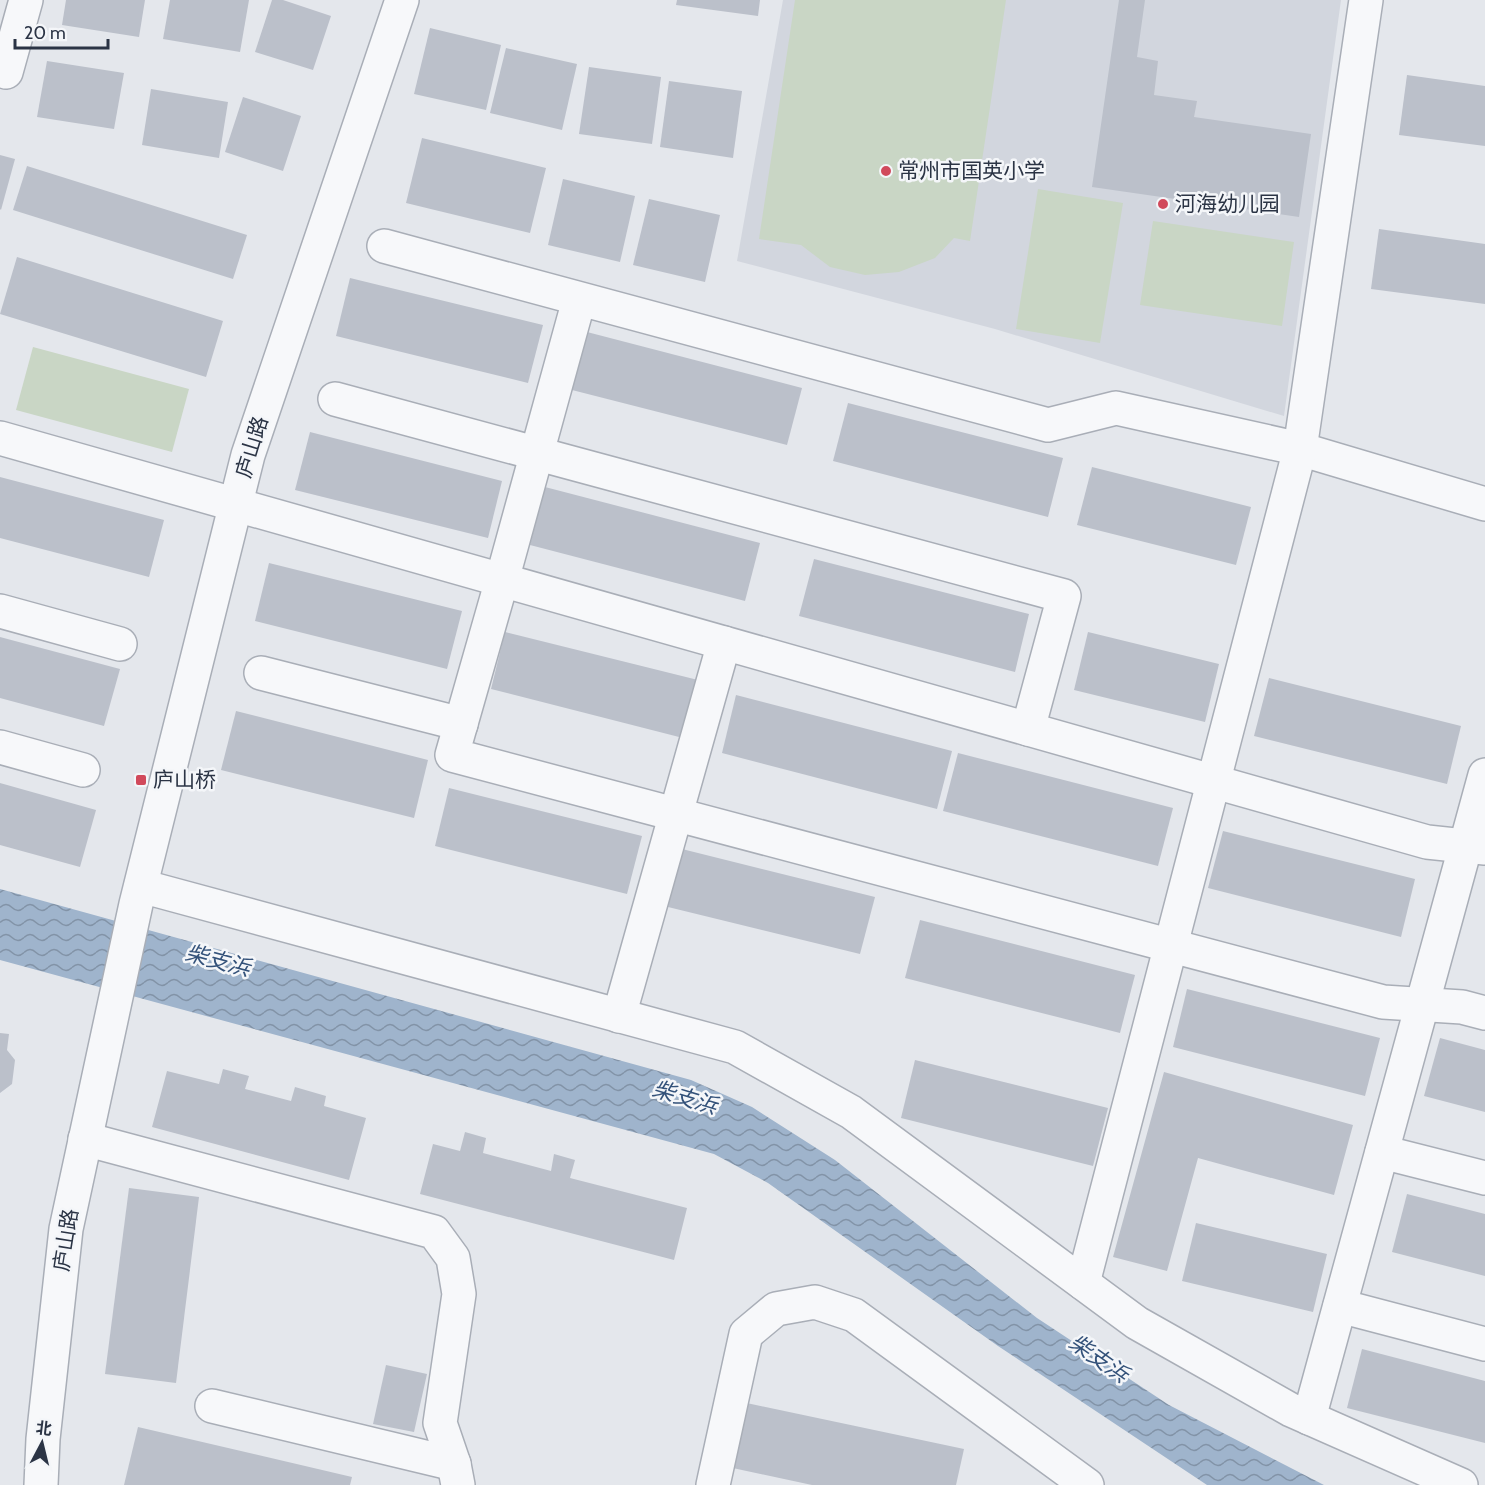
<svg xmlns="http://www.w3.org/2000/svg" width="1485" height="1485" font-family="Cabin,'Noto Sans SC',sans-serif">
  <defs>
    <pattern id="water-waves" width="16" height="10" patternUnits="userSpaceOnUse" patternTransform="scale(1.5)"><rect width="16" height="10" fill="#9fb4cc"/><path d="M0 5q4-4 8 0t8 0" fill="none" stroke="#8293a7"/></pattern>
  </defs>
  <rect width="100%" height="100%" fill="#e4e7ec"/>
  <polygon fill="#d2d6de" points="783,0 1341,0 1284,416 995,329 737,261"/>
  <g fill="#c9d6c5">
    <polygon points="795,0 1006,0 970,241 954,238 935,258 899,272 865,275 830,267 801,245 759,239"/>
    <polygon points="1038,189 1123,203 1100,343 1016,329"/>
    <polygon points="1153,221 1294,242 1282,326 1140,305"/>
    <polygon points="33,347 189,389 172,452 16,410"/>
  </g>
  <polygon fill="url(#water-waves)" points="0,889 691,1080 752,1107 835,1160 1037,1318 1169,1405 1324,1485 1207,1485 998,1346 768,1183 714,1154 0,960"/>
  <g fill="#bbc0ca">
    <polygon points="66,0 145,0 139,37 62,25"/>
    <polygon points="170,0 249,0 240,52 163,39"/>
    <polygon points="272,0 283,0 331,16 313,70 255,52"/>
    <polygon points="677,0 760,0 758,16 676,5"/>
    <polygon points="1119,0 1145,0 1137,57 1158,61 1154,95 1197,101 1194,117 1311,134 1299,217 1092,187"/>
    <polygon points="430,28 501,45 486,110 414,94"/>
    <polygon points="506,48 577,64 562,130 490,113"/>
    <polygon points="47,61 124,73 114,129 37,117"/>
    <polygon points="589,67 661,77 652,144 579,134"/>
    <polygon points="1407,75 1485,86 1485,146 1399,135"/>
    <polygon points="669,81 742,91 733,158 660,147"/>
    <polygon points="151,89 228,102 219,158 142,145"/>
    <polygon points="243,97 301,116 283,171 225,152"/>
    <polygon points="422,138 546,168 530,233 406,203"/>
    <polygon points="0,155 15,159 1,210 0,209"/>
    <polygon points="27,166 247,235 233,279 13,210"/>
    <polygon points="563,179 635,196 620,262 548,245"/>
    <polygon points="649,199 720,215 705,282 633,265"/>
    <polygon points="1379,229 1485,244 1485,304 1371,289"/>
    <polygon points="17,257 223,321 206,377 0,314"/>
    <polygon points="350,278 543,325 528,383 336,336"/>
    <polygon points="587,332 802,388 787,445 572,390"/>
    <polygon points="848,403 1063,458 1048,517 833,461"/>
    <polygon points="310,432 502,481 488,538 295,490"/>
    <polygon points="1092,467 1251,507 1236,565 1077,525"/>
    <polygon points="0,477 164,520 149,577 0,538"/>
    <polygon points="545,487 760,543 745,601 530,545"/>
    <polygon points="814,559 1029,614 1015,672 799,616"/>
    <polygon points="269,563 462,611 447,669 255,621"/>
    <polygon points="505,632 698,680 683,738 491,689"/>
    <polygon points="1088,632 1219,664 1205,722 1074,690"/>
    <polygon points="0,637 120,669 104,726 0,698"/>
    <polygon points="1269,678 1461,726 1447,784 1254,736"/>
    <polygon points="736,695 952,751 937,809 722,753"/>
    <polygon points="236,711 428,760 414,818 221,770"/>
    <polygon points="958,753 1173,808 1158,866 943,811"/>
    <polygon points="0,783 96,810 80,867 0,845"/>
    <polygon points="449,788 642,836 627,894 435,846"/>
    <polygon points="1223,831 1415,879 1401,937 1208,888"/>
    <polygon points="682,849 875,897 860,954 668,907"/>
    <polygon points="920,920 1135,975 1120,1033 905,978"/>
    <polygon points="1187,989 1380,1038 1365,1096 1173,1047"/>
    <polygon points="0,1033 9,1034 7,1050 15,1060 12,1084 0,1093"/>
    <polygon points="1440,1038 1485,1050 1485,1112 1424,1096"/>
    <polygon points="915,1060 1108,1108 1093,1166 901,1118"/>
    <polygon points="223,1069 249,1076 245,1089 291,1101 295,1087 326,1096 324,1106 366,1118 349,1180 152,1127 167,1071 219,1084"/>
    <polygon points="1164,1072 1353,1125 1334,1195 1198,1158 1167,1271 1113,1257"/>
    <polygon points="465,1132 486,1138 483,1153 551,1171 554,1154 575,1160 570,1178 687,1208 674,1260 420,1194 433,1144 460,1151"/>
    <polygon points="129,1188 199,1197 176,1383 105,1374"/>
    <polygon points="1407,1194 1485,1214 1485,1276 1392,1252"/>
    <polygon points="1196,1223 1327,1254 1313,1312 1182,1281"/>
    <polygon points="1362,1349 1485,1381 1485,1443 1347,1408"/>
    <polygon points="386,1365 427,1374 414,1432 373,1424"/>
    <polygon points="742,1402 964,1449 956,1485 812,1485 728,1467"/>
    <polygon points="138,1427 352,1477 350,1485 124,1485"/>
  </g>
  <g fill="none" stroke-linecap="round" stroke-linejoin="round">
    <defs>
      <g id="minor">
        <polyline points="0,70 6,72 26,0"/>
        <polyline points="384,246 1048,425 1116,408 1300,449 1485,504"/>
        <polyline points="579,300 502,580 452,755 1383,1002 1462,1007 1485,1013"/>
        <polyline points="335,399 1064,596 1028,729"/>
        <polyline points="0,438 1427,842 1485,848"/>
        <polyline points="0,611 120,644"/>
        <polyline points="261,673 461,724"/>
        <polyline points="0,747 83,770"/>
        <polyline points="141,886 735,1047 851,1112 1137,1323 1291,1410 1461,1485"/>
        <polyline points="619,1016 724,643"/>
        <polyline points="85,1139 434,1232 453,1258 459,1294 440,1423 454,1464 458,1485"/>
        <polyline points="1382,1152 1485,1178"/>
        <polyline points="1083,1283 1300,449 1366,0"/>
        <polyline points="1340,1306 1485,1344"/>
        <polyline points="212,1406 454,1464"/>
        <polyline points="1309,1418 1485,775"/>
        <polyline points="41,1485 43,1439 66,1229 136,904 248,455 402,0"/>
        <polyline points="713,1485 746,1334 776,1309 815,1302 854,1315 1087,1485"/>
      </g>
    </defs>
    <use href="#minor" stroke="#a9aeb7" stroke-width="36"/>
    <use href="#minor" stroke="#f7f8fa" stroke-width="33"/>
  </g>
  <g fill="#d1495b" stroke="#f4f6f9" stroke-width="2">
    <circle cx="886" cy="171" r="6"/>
    <circle cx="1163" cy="204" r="6"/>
    <rect x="135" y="774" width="12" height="12" rx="3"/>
  </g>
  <g text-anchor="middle" stroke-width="5" stroke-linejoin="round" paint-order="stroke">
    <g font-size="21" fill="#2b3445" stroke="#f4f6f9" text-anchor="start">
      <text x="898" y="178">常州市国英小学</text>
      <text x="1175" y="211">河海幼儿园</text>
      <text x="153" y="787">庐山桥</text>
    </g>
    <g font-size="21" fill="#2b3445" stroke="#f4f6f9">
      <text transform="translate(252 447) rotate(-73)" y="7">庐山路</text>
      <text transform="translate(66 1240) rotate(-81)" y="7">庐山路</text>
    </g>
    <g font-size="22" font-style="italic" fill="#34527a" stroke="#f4f6f9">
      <text transform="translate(218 960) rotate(15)" y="8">柴支浜</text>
      <text transform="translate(685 1097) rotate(17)" y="8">柴支浜</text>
      <text transform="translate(1099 1358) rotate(35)" y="8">柴支浜</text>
    </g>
  </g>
  <g transform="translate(42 1443) rotate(7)" stroke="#f4f6f9" stroke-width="4.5" paint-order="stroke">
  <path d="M0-4.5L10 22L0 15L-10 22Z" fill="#2b3445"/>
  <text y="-9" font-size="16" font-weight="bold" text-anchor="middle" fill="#2b3445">北</text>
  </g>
  <path d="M15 39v9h93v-9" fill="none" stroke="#2b3445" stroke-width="3"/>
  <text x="24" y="39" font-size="18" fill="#2b3445" stroke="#f4f6f9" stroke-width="4.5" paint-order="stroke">20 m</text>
</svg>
